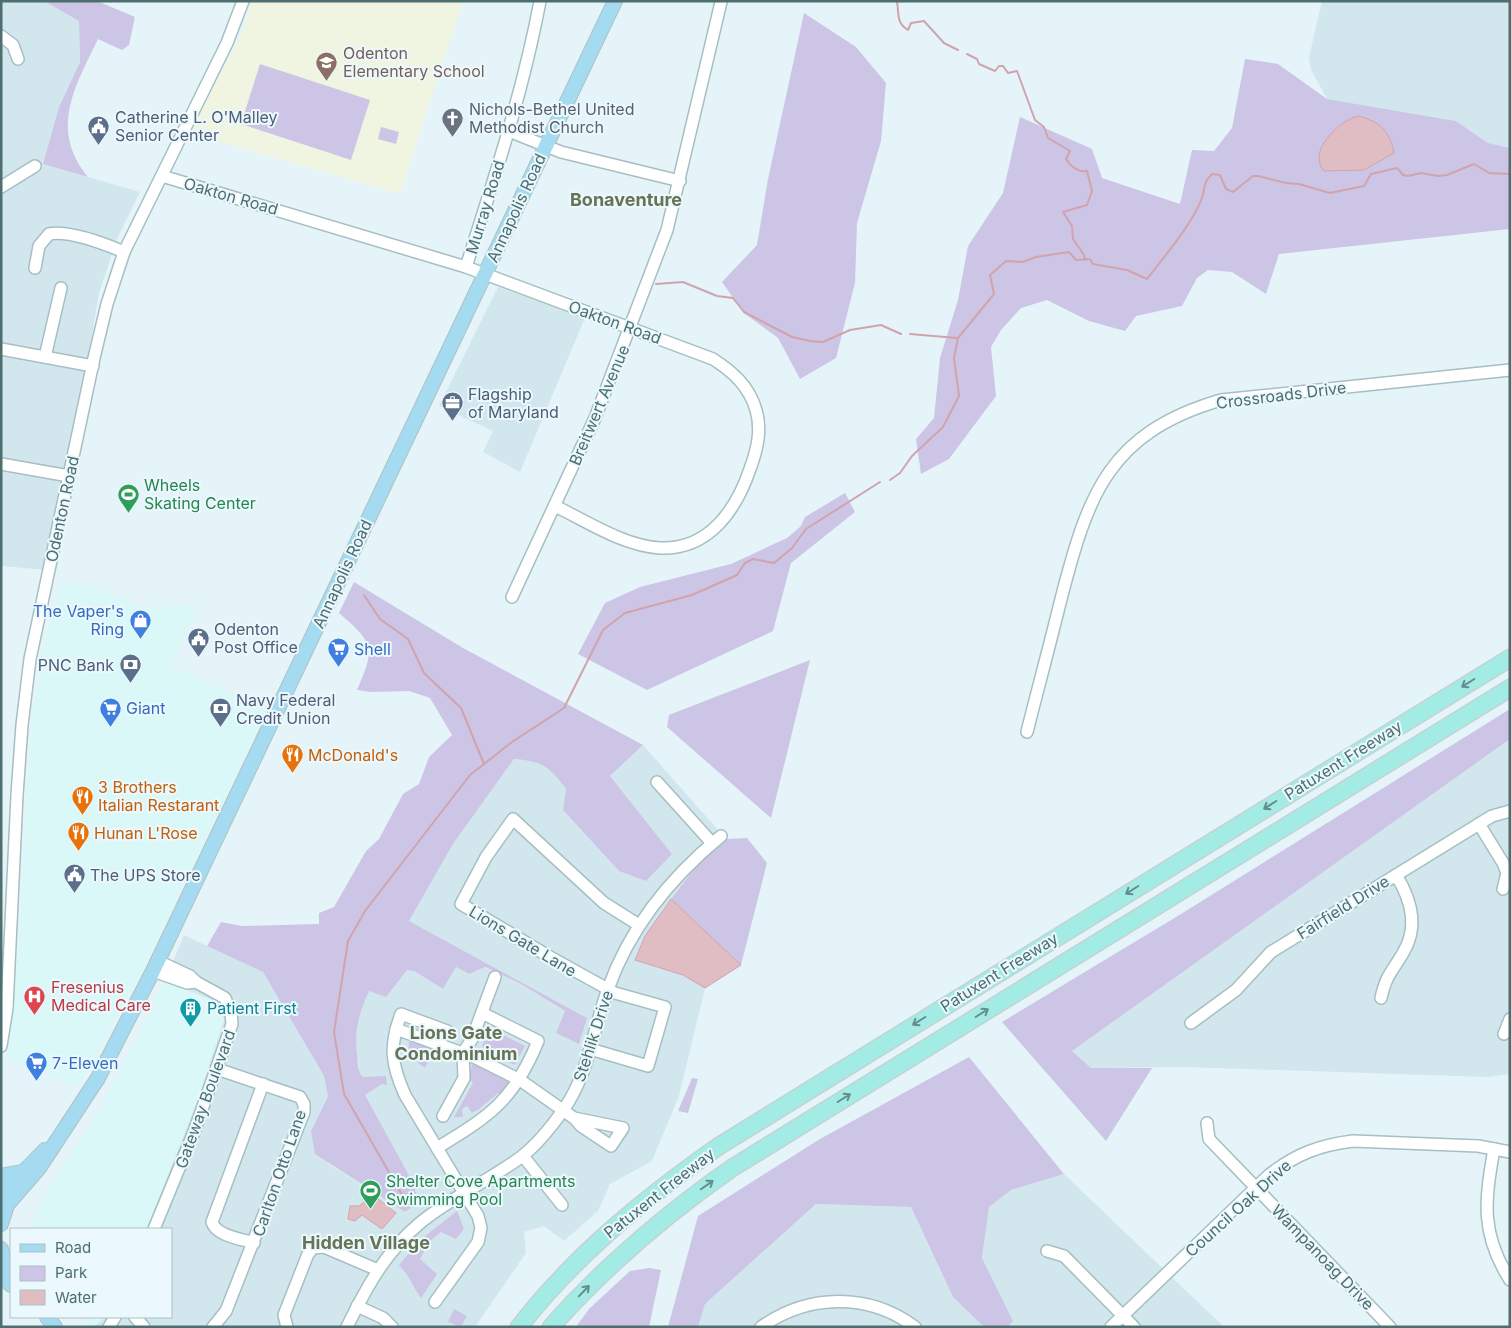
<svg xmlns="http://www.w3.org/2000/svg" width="1511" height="1328" font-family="Inter,sans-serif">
  <rect width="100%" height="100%" fill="#e5f4f9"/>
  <g fill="#d2e7ed">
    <polygon points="1,1 44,1 79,21 80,62 59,107 43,164 140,192 117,239 99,293 88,357 94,358 48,570 1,566"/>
    <polygon points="1322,1 1510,1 1510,148 1488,143 1456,121 1327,99 1311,70 1309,57"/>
    <polygon points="498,287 585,318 520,472 483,452 493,431 439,406"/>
    <polygon points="1510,739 1510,1074 1487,1077 1184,1067 1091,1068 1072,1051"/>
    <polygon points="643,745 726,839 697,865 662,910 635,960 683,975 705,988 679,1096 652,1161 610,1184 598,1211 564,1241 544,1226 524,1232 526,1253 475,1327 94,1327 105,1317 171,1317 171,1229 147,1229 198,1098 224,1020 214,1001 165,981 184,935 263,972 324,1076 328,1095 311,1131 329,1164 405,1212 419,1202 412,1181 369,1107 360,1082 355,1038 361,1008 369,991 378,993 398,981 407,969 414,971 443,989 456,967 469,974 484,967 521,984 565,1011 587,1018 409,921 453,844 514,759 533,760 553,771 566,789 563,810 619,871 672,854 610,776"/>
    <polygon points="1064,1174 1224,1327 1008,1327 1013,1321 982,1258 989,1206 1011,1190"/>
    <polygon points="816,1204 911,1207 953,1297 984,1327 698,1327 705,1304"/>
  </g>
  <g fill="#daf8f7">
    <polygon points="62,583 94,586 144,608 198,604 171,667 268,709 131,993 79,1087 8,1059 18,956 32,714 48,628"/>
    <polygon points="165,981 214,1001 221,1008 224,1020 198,1098 147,1229 29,1229 43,1199 101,1109"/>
    <polygon points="80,1317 105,1317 94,1327"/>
  </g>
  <polygon fill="#f0f5e2" points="252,1 463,1 400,194 189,133 244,29"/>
  <g fill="#cdc5e5">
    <path d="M44,1H97L135,17L129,45L122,50L98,39C75,87 49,129 88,177L43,164L59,107L80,62L79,21Z"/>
    <polygon points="804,13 856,47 886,83 881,141 857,223 855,283 836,358 800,379 778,338 744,313 722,282 757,245 768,179"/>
    <polygon points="1245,59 1278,64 1327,99 1456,121 1488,143 1510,148 1510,229 1279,254 1266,294 1232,272 1208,270 1197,278 1182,306 1136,316 1125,331 1089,321 1047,300 1021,308 1001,330 991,347 996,396 949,459 921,474 916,439 934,418 940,358 958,300 968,246 1003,193 1020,117 1092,149 1102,178 1180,204 1192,150 1214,151 1232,128"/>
    <polygon points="260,64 370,100 351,160 241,124"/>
    <polygon points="381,127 399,132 396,144 378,139"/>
    <polygon points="845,493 855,512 791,563 773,631 647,690 578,654 605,603 640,587 731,564 787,538 801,526 805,517"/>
    <path d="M354,582L463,648L643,745L610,776L672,854L646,881L619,871L563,810L566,789C550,767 542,761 514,759L453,844L409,921L587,1018L579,1044L556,1033L565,1011L521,984L485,967L469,974L456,967L443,989L414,971L407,970L386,997L369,991C359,1013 354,1031 357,1055C358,1064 357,1071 363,1077L386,1076L387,1085L382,1084L365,1095L412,1181L419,1202L405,1212L315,1154L311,1131L328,1096L324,1076L263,972L207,946L221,922L242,926L319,924V913L334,907L366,851L379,839L403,794L419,784L429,757L452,735L430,698L409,691L371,692L357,690C375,648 375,644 339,613Z"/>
    <polygon points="810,660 771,818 667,727 669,715"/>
    <polygon points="1510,709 1510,739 1072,1051 1091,1068 1152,1068 1106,1141 1002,1022 1181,914"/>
    <polygon points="747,838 767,863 741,965 671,899 697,865 726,839"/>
    <polygon points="489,1028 525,1046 515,1065 492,1054 482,1046"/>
    <polygon points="409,1039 444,1051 439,1062 430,1058 425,1068 418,1063 416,1058 408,1059"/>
    <polygon points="969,1057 1064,1174 1011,1190 989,1207 982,1258 1013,1321 1008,1327 984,1327 953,1297 911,1207 816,1204 705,1304 698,1327 668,1327 698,1216 820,1139"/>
    <polygon points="472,1064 497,1073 510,1082 501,1095 498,1093 479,1109 472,1113 467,1106 462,1109 463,1117 454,1117 473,1083 469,1079"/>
    <polygon points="692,1078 698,1079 688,1113 678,1111"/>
    <path d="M457,1211L464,1229L456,1239L441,1232L429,1242L420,1259L437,1274L421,1298C413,1287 409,1275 399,1265L420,1240Z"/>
    <polygon points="649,1268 661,1270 649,1327 576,1327 589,1309 630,1271"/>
    <polygon points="454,1309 467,1316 461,1327 448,1322"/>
  </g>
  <g fill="#e0bcc3" stroke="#d1a3ac">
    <path d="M1359,116C1380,122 1390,131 1394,153L1364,170L1324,171C1306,152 1340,119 1359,116Z"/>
    <polygon points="671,899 741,965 705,988 683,975 635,960 645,936"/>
    <polygon points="373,1195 396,1213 382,1229 362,1215 355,1221 348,1219 350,1206 359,1206"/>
  </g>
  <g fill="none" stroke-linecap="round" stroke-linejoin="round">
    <g stroke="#d1a3ac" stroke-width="2">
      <path d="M897,1C899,13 896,23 908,30L911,23L924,21L944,43L958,50"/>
      <path d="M967,54L977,59L979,64L995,71L999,66H1003L1008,73L1017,71L1035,120L1044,127L1048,138L1070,151L1066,159C1070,166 1079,173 1087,171L1092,191L1087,205L1063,212L1072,226L1073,239L1084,255L1085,260"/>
      <polyline points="656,284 683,282 717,296 733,298 744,312 792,337 810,341 823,342 850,330 881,325 901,334"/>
      <polyline points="910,334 957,338"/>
      <path d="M890,480L900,473L912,456L943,427L959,396L954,358L958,338L994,294L990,275L1006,261L1023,262L1036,257L1069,252L1076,260L1090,259L1093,264L1127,270L1147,279C1164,257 1193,223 1202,198C1206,186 1202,184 1212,174L1220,175L1226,189L1233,192L1253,176H1258L1286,183L1299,184L1330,193L1364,186L1371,174L1397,168L1403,175L1408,176L1421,173L1438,176L1447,175L1474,164L1489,173L1510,174"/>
      <polyline points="364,595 380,619 408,639 424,673 461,708 484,764"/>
      <polyline points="405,1200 344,1094 334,1032 348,941 365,911 470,775 512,742 564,708 603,630 625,613 692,595 737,575 745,563 753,559 774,563 792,548 806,529 880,482"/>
    </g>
    <defs>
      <g id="minor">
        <polyline points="1,36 13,45 18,59"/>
        <polyline points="509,131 561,152 680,181"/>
        <path d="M162,176L466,267L713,359C733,372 749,386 756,410C762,430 757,450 750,469C736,510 709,550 660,548C624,546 588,522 555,506"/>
        <polyline points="1,187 35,166"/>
        <path d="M466,267C494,179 523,92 540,1"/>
        <path d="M35,268L39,246L49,234C70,230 105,244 124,252"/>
        <polyline points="1,349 93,366"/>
        <polyline points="45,357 61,288"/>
        <polyline points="1,464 69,476"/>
        <polyline points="512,597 595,418 667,230 721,2"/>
        <path d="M1027,732C1038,688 1050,644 1061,599C1088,495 1108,433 1221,400L1510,370"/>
        <polyline points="657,782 712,843"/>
        <polyline points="1479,824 1503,863 1507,873 1503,889"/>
        <polyline points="153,971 187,983 196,982"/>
        <path d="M1381,998C1386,975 1392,972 1403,953C1419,927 1411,899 1396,875"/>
        <polyline points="1191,1023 1236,990 1271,952 1492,816 1510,811"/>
        <polyline points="396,1029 476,1058 520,1080 574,1118 623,1128 611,1146 581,1126 574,1118"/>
        <polyline points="1504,1034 1510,1019"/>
        <polyline points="1,1046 7,1008 17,795 22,725 30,659 94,358 107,304 124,252 227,43 243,1"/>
        <polyline points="590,1049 648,1066 665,1007 615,993 550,957 461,904 486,857 513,819 604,903 639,925"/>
        <polyline points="443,1116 464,1078 463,1053 472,1039 495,977"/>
        <polyline points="1207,1123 1209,1139 1390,1327"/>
        <path d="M437,1148C490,1116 514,1100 538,1041L482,1013"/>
        <path d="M1494,1149C1485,1200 1480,1233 1510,1280"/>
        <polyline points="523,1156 562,1205"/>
        <polyline points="154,1229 194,1132 232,1024 231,1013 225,998 196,982 190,976 158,961"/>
        <path d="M254,1243C242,1239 216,1236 212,1222L263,1084"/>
        <polyline points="1047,1251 1064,1256 1134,1327"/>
        <path d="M435,1302L478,1242L481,1228L478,1216L405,1095C391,1064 389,1046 401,1014L447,1031"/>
        <polyline points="357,1306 383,1318 392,1327"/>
        <polyline points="135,1317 144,1327"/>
        <polyline points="109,1327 115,1317"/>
        <polyline points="213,1327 226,1311 304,1112 304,1104 300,1097 217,1069"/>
        <polyline points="287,1327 284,1315 308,1254 313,1248 324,1247 378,1270"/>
        <path d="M347,1327C366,1288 386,1251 420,1223C451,1197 489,1181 521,1157C538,1144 552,1126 564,1109C589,1073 593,1029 608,989C630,927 671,877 721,836"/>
        <path d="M761,1327C808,1294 868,1292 915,1327"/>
        <path d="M1111,1327L1269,1175C1296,1154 1320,1145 1353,1141L1478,1146L1510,1152"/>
      </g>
      <g id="major">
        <polyline points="1,1176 22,1172"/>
        <polyline points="1,1195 45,1150"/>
        <polyline points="1,1224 7,1205 39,1168 98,1078 153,971 615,1"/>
        <polyline points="1,1249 3,1260 11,1272"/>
        <polyline points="1,1276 11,1285"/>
        <polyline points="47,1317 55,1327"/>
      </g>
      <g id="highway">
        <path d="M519,1327C575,1255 645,1198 719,1146L1510,658"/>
        <path d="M551,1327C605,1266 665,1215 732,1168L1510,688"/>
      </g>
    </defs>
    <use href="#minor" stroke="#a5bfc2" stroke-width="14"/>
    <use href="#major" stroke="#b1c0c0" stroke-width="16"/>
    <use href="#highway" stroke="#c6d1d1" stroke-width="19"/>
    <use href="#minor" stroke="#fff" stroke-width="11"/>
    <use href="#major" stroke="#a5dbf1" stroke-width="14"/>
    <use href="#highway" stroke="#a3ece6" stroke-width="16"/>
  </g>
  <defs><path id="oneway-shaft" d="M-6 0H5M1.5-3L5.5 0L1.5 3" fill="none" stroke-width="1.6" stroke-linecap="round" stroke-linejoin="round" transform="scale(1.25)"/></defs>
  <g stroke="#628e8d">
    <use href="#oneway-shaft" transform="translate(1468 683) rotate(148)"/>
    <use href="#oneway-shaft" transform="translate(1270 805) rotate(148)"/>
    <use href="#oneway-shaft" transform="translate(1132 890) rotate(148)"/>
    <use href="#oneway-shaft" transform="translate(982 1013) rotate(-32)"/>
    <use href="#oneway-shaft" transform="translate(919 1021) rotate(148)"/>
    <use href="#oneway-shaft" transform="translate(844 1098) rotate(-32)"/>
    <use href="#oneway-shaft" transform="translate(707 1185) rotate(-35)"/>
    <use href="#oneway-shaft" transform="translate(584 1291) rotate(-46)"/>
  </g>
  <defs>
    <symbol id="school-pin" viewBox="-11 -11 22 30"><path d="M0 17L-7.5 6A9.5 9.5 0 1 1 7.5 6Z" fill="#8d6e63" stroke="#ebf8fd"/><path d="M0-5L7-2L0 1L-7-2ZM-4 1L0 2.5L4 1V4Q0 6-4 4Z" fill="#fff"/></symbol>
    <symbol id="church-pin" viewBox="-11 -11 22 30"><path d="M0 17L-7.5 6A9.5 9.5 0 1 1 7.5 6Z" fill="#6b7280" stroke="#ebf8fd"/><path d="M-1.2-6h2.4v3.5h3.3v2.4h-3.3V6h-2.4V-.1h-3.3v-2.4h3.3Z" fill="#fff"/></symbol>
    <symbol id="civic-pin" viewBox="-11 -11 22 30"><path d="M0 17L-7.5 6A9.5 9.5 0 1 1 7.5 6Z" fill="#5c6f8a" stroke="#ebf8fd"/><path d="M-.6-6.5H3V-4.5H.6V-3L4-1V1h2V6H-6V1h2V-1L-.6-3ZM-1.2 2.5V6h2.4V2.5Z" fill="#fff"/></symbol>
    <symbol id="office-pin" viewBox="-11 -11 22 30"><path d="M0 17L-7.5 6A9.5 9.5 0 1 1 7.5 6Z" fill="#5c6f8a" stroke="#ebf8fd"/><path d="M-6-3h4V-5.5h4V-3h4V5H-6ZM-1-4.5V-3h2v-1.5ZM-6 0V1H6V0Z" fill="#fff"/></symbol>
    <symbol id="stadium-pin" viewBox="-11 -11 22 30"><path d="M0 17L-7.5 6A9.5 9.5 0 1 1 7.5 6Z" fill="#2e9e5b" stroke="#ebf8fd"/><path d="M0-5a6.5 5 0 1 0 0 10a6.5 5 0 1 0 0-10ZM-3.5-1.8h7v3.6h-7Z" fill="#fff"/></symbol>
    <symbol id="shop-pin" viewBox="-11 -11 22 30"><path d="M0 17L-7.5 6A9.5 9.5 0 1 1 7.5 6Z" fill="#3f7fe0" stroke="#ebf8fd"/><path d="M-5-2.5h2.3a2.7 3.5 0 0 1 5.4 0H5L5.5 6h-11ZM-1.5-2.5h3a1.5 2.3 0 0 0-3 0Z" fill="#fff"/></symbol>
    <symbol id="supermarket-pin" viewBox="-11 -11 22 30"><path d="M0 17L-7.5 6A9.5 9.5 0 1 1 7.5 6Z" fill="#3f7fe0" stroke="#ebf8fd"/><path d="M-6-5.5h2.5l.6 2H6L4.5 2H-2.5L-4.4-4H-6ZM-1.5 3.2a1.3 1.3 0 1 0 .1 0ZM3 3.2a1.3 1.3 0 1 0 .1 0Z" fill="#fff"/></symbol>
    <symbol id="bank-pin" viewBox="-11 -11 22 30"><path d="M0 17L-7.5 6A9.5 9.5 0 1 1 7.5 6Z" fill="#5c6f8a" stroke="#ebf8fd"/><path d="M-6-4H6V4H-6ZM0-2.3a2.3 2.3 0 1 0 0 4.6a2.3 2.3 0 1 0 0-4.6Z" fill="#fff"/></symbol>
    <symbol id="restaurant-pin" viewBox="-11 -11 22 30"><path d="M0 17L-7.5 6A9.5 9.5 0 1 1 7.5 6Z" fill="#e8710a" stroke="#ebf8fd"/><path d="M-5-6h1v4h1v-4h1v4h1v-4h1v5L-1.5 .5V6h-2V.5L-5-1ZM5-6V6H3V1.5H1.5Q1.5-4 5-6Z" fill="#fff"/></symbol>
    <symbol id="hospital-pin" viewBox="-11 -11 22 30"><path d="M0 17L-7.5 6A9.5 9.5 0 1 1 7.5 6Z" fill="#e0444e" stroke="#ebf8fd"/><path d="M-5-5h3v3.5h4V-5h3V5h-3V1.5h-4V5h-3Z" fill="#fff"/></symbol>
    <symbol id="building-pin" viewBox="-11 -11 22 30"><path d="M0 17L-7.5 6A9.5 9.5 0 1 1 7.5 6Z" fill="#0f9aa8" stroke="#ebf8fd"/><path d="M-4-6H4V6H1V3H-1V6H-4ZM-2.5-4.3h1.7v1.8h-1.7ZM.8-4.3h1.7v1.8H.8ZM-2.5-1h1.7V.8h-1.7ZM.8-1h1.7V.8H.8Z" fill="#fff"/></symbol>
  </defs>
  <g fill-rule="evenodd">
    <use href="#school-pin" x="314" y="50" width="25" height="34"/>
    <use href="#church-pin" x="440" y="106" width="25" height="34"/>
    <use href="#civic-pin" x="86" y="114" width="25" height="34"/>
    <use href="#office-pin" x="440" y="390" width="25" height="34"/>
    <use href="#stadium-pin" x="116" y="482" width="25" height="34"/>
    <use href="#shop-pin" x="128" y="608" width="25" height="34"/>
    <use href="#civic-pin" x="186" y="626" width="25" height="34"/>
    <use href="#supermarket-pin" x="326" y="636" width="25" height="34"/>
    <use href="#bank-pin" x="118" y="652" width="25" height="34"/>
    <use href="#supermarket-pin" x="98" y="696" width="25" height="34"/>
    <use href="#bank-pin" x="208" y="696" width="25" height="34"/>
    <use href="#restaurant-pin" x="280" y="742" width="25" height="34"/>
    <use href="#restaurant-pin" x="70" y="784" width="25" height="34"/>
    <use href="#restaurant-pin" x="66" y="820" width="25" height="34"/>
    <use href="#civic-pin" x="62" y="862" width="25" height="34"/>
    <use href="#hospital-pin" x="22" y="984" width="25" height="34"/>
    <use href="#building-pin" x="178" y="996" width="25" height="34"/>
    <use href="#supermarket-pin" x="24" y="1050" width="25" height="34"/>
    <use href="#stadium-pin" x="358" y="1178" width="25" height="34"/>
  </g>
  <g text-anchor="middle" stroke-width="4" stroke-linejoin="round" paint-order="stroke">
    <g font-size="16" fill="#785e54" stroke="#ebf8fd" text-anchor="start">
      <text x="343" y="59">Odenton<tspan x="343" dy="18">Elementary School</tspan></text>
    </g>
    <g font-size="16" fill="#5b616d" stroke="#ebf8fd" text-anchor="start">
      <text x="469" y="115">Nichols-Bethel United<tspan x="469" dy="18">Methodist Church</tspan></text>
    </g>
    <g font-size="16" fill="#4e5e75" stroke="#ebf8fd" text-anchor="start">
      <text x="115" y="123">Catherine L. O'Malley<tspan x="115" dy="18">Senior Center</tspan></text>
      <text x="468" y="400">Flagship<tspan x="468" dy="18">of Maryland</tspan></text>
      <text x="214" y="635">Odenton<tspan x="214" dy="18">Post Office</tspan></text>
      <text x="114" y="671" text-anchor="end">PNC Bank</text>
      <text x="236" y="706">Navy Federal<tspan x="236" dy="18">Credit Union</tspan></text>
      <text x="90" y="881">The UPS Store</text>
    </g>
    <g font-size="16" fill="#4d6f6f" stroke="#ebf8fd">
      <text transform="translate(231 196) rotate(16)" y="6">Oakton Road</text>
      <text transform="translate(485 207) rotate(-73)" y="6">Murray Road</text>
      <text transform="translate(516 208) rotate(-65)" y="6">Annapolis Road</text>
      <text transform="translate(615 322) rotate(20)" y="6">Oakton Road</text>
      <text transform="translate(1281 395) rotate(-7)" y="6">Crossroads Drive</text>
      <text transform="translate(599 405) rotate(-67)" y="6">Breitwert Avenue</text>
      <text transform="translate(62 509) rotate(-78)" y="6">Odenton Road</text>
      <text transform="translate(342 574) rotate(-65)" y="6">Annapolis Road</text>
      <text transform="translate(1343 760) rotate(-32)" y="6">Patuxent Freeway</text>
      <text transform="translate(1343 907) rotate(-32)" y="6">Fairfield Drive</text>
      <text transform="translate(523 941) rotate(31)" y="6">Lions Gate Lane</text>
      <text transform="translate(999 972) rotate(-32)" y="6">Patuxent Freeway</text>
      <text transform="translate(593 1036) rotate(-72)" y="6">Stehlik Drive</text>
      <text transform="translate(205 1099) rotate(-70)" y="6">Gateway Boulevard</text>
      <text transform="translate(279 1173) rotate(-71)" y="6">Carlton Otto Lane</text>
      <text transform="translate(659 1193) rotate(-38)" y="6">Patuxent Freeway</text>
      <text transform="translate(1238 1208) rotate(-42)" y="6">Council Oak Drive</text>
      <text transform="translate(1323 1257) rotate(46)" y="6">Wampanoag Drive</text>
    </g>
    <g font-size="16" fill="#27864d" stroke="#ebf8fd" text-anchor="start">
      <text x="144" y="491">Wheels<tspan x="144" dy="18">Skating Center</tspan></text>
      <text x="386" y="1187">Shelter Cove Apartments<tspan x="386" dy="18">Swimming Pool</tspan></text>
    </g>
    <g font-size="16" fill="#366cbe" stroke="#ebf8fd" text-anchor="start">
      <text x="124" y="617" text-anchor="end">The Vaper's<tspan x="124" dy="18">Ring</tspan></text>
      <text x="354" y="655">Shell</text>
      <text x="126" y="714">Giant</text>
      <text x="52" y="1069">7-Eleven</text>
    </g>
    <g font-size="16" fill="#c56008" stroke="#ebf8fd" text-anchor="start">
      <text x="308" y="761">McDonald's</text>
      <text x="98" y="793">3 Brothers<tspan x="98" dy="18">Italian Restarant</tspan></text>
      <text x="94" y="839">Hunan L'Rose</text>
    </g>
    <g font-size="16" fill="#be3a42" stroke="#ebf8fd" text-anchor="start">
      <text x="51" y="993">Fresenius<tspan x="51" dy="18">Medical Care</tspan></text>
    </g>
    <g font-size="16" fill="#0d838f" stroke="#ebf8fd" text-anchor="start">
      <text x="207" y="1014">Patient First</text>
    </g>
    <g font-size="18" font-weight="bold" fill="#687254" stroke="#ebf8fd">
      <text x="626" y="206">Bonaventure</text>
      <text x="456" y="1039">Lions Gate<tspan x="456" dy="21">Condominium</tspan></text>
      <text x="366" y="1249">Hidden Village</text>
    </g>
  </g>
  <rect width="1511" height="1328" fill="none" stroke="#4d6f6f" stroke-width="5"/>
  <rect x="10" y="1228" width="162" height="90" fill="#ebf8fd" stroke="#acc1c4"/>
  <rect x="20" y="1244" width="25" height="8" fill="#a5dbf1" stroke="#acc1c4"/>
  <text x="55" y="1253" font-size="15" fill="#4d6f6f">Road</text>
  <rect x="20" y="1266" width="25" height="15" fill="#cdc5e5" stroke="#acc1c4"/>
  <text x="55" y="1278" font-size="15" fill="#4d6f6f">Park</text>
  <rect x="20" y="1290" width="25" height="15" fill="#e0bcc3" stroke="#acc1c4"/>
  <text x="55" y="1303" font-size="15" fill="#4d6f6f">Water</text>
</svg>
